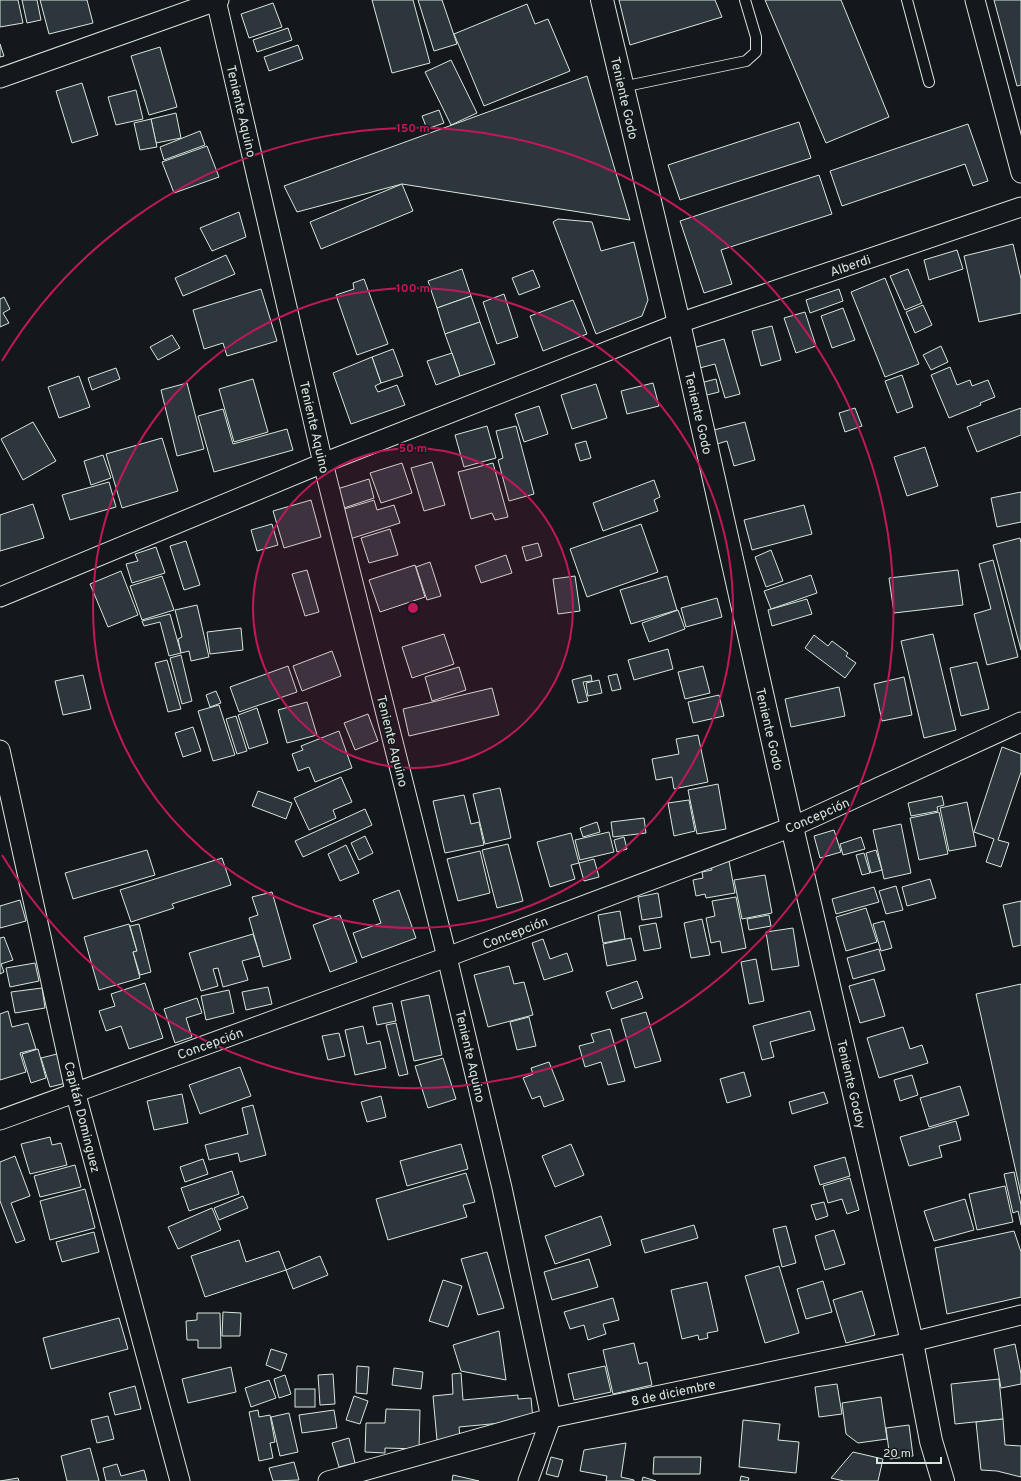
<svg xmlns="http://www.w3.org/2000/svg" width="1021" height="1481" font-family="Overpass,sans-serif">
  <rect width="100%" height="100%" fill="#14181c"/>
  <g fill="#2c363c" stroke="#d8e6dc">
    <polygon points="0,0 18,0 23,23 0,27"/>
    <polygon points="22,0 37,0 41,20 27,23"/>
    <polygon points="40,0 87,0 93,23 49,34"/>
    <polygon points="372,0 413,0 430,63 392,73"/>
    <polygon points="418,0 442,0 457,44 434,51"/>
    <polygon points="619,0 715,0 722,17 630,45"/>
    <polygon points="765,0 841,0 889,117 826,143"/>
    <polygon points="994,0 1021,0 1021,85 1017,86"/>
    <polygon points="273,3 282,27 249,38 241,14"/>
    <polygon points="527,4 535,24 548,19 570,71 484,106 454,34"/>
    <polygon points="288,28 292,40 257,52 253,40"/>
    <polygon points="0,44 4,56 0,57"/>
    <polygon points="298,45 303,59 269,71 264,57"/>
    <polygon points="160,47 177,107 149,115 131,56"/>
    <polygon points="451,60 477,113 451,125 425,72"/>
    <polygon points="587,76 630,220 402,184 297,212 284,186"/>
    <polygon points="82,83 98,135 72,143 56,91"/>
    <polygon points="136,90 143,119 116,125 108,97"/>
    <polygon points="439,110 444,123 427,129 422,116"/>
    <polygon points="176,113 181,138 156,143 151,119"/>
    <polygon points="151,119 157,147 140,150 134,123"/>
    <polygon points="799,122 811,158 680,200 668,165"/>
    <polygon points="968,124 988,181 973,186 965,164 842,206 830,171"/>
    <polygon points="200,131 205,145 164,160 160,147"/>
    <polygon points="207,146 219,177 174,193 162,162"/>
    <polygon points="819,175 832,214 721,250 732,284 704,293 680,221"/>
    <polygon points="402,184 413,211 321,249 310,222"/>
    <polygon points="239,212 246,237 212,251 200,228"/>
    <polygon points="558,219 592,222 601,251 634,242 648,300 642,316 596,334 553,222"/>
    <polygon points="1013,244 1021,279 1021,313 979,322 964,256"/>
    <polygon points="957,250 963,269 929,280 924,260"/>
    <polygon points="226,255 235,274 183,296 175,278"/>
    <polygon points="462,269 471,296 437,308 428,281"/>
    <polygon points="908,269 922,303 905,310 890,276"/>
    <polygon points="533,270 540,287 519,295 512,278"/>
    <polygon points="885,278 919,364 885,377 851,292"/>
    <polygon points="364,279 388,344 357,355 336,295 354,289 353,283"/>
    <polygon points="261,289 277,341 227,356 223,343 204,349 193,310"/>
    <polygon points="839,289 843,301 810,313 806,300"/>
    <polygon points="504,294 518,337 497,344 483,302"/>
    <polygon points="471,296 480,322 445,334 437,308"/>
    <polygon points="4,297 10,309 3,313 9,323 0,327 0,299"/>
    <polygon points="573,300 587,334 543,351 530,316"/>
    <polygon points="923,305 932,325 915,333 906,312"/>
    <polygon points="843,308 855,340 832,348 821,316"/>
    <polygon points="805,312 816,346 796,353 784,318"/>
    <polygon points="480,322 495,364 460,376 445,334"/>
    <polygon points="772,326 781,360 761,366 752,331"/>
    <polygon points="172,335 180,348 158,360 150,347"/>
    <polygon points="724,339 740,394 725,398 715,364 692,370 686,350"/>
    <polygon points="941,346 948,362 931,370 923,355"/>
    <polygon points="393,349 403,376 381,383 372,357"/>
    <polygon points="452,353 460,376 436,385 427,361"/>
    <polygon points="372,357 381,383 375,386 378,392 397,385 405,405 351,424 333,373"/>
    <polygon points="950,367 957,385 970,380 972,386 988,380 995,397 980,403 981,405 949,418 931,375"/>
    <polygon points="116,368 120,379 92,390 88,378"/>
    <polygon points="902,375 913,407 897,413 885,381"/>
    <polygon points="79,376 90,407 59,418 48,387"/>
    <polygon points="253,379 268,432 234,442 219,389"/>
    <polygon points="716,379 719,392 699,397 696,384"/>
    <polygon points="187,383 204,449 177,456 161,390"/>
    <polygon points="653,383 659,406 627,414 621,391"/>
    <polygon points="596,384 607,418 572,429 561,395"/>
    <polygon points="539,406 548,434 524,442 515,414"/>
    <polygon points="855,408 862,426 845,432 839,413"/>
    <polygon points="1021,408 1021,435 977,452 967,427"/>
    <polygon points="223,409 233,444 287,429 293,450 214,472 198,416"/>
    <polygon points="33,422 56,461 23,480 1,439"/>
    <polygon points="745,422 755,460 734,466 727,441 717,444 714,430"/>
    <polygon points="487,426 496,458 464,467 455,435"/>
    <polygon points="516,426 534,494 509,501 498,460 503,458 496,431"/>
    <polygon points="162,438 178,491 122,508 106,454"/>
    <polygon points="586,441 591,458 580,461 575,444"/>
    <polygon points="925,447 938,486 907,496 894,457"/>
    <polygon points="103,455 111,478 91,485 84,461"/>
    <polygon points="432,462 445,505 424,511 411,468"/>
    <polygon points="402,463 412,493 381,503 370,473"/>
    <polygon points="493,463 508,517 495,520 492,513 471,519 458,472"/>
    <polygon points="369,479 374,498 341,509 334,490"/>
    <polygon points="654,480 660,497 654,500 658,511 603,531 593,503"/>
    <polygon points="109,482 116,507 70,520 62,495"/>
    <polygon points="1021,492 1021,522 997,527 991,498"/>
    <polygon points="311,500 321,537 284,548 273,511"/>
    <polygon points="374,500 377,510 394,505 400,523 350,539 341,510"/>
    <polygon points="33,504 44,538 0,551 0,515"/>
    <polygon points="804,505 812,534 752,550 744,520"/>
    <polygon points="272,524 278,545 257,551 251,530"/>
    <polygon points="641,524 658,572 587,597 570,549"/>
    <polygon points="390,529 398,555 369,563 361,538"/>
    <polygon points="1020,538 1021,543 1021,650 993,545"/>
    <polygon points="186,541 200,585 184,590 170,546"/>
    <polygon points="538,543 542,556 526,561 522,547"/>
    <polygon points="156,547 165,573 132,583 126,564 138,561 135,554"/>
    <polygon points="771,550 783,581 766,587 755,557"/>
    <polygon points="506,555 512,573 481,583 475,566"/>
    <polygon points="993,560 1018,657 987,665 974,614 991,609 979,564"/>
    <polygon points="430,562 441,596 427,600 416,567"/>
    <polygon points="415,565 425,597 380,612 369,580"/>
    <polygon points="307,570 319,612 305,616 292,574"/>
    <polygon points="958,570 963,605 894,613 889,578"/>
    <polygon points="121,571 138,615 108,627 90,584"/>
    <polygon points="811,575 817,593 771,609 764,591"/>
    <polygon points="162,576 174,610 142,620 130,586"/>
    <polygon points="575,576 580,611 558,614 553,579"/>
    <polygon points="667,576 677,610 631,624 620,590"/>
    <polygon points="717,598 722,617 686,627 681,608"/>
    <polygon points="807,599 812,614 772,626 768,610"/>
    <polygon points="197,605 209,657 191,661 189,651 181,653 178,639 182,637 175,610"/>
    <polygon points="678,610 685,629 649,642 642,623"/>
    <polygon points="170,614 181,653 169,656 160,622 144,626 142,621"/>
    <polygon points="241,628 243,650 210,654 207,632"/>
    <polygon points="444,634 454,664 412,678 402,647"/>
    <polygon points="933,634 956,730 924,738 901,641"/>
    <polygon points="814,635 828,646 832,641 848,653 846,656 856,663 845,678 805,648"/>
    <polygon points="668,649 673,669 634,680 628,660"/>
    <polygon points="332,651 341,676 302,691 293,666"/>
    <polygon points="181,655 192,701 182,704 170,658"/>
    <polygon points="167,660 181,709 168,712 155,663"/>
    <polygon points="977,662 989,709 961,716 950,668"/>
    <polygon points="288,666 297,692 239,712 230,687"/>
    <polygon points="703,666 710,693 685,699 678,672"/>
    <polygon points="459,667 466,690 432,701 425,677"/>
    <polygon points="617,674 621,689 612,691 608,676"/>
    <polygon points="83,675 91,709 63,715 55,681"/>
    <polygon points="591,675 592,681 583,682 588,701 578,703 572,680"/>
    <polygon points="904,677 912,715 882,721 874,684"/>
    <polygon points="599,680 602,693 588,696 586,683"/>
    <polygon points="839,687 845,716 791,727 785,699"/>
    <polygon points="492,688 499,715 409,736 403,709"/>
    <polygon points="216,691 221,703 210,707 206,695"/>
    <polygon points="719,695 724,716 693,723 688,702"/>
    <polygon points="307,702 317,735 287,743 278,710"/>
    <polygon points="219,705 235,755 213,761 198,711"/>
    <polygon points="257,708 268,743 249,749 238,715"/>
    <polygon points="368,714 378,741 355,750 344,723"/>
    <polygon points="236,716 247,751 237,754 226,719"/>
    <polygon points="193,727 201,751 183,757 175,733"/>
    <polygon points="339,731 352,768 315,782 309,767 298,771 292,754 303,750 301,746"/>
    <polygon points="698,735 708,782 674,789 672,777 656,780 652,759 679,754 676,739"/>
    <polygon points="1002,747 1021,754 1021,772 998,840 1009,843 1001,867 986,862 994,839 974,832"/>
    <polygon points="341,777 352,802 333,810 336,818 309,830 294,798"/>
    <polygon points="718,784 726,829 697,834 688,790"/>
    <polygon points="500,788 511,838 485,844 473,794"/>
    <polygon points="258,791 292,803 286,819 252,806"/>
    <polygon points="464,795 471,824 479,822 484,845 445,853 433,801"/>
    <polygon points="942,796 944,805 937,807 938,811 911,816 908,803"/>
    <polygon points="689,800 695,831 674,836 668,803"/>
    <polygon points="967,802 976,846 949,851 940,808"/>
    <polygon points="365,809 372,825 303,857 295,841"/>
    <polygon points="939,812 948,854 919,860 910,818"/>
    <polygon points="644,818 646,833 613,837 611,822"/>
    <polygon points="597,822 600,832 583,837 580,828"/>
    <polygon points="901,824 911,873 884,879 873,830"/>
    <polygon points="834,830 841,852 820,858 814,836"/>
    <polygon points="609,832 614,852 580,860 575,840"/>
    <polygon points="571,833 579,863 571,865 575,879 550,887 537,842"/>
    <polygon points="365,836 373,853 359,860 351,843"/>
    <polygon points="624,837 627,849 617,852 614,840"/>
    <polygon points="861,837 865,849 843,855 840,844"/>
    <polygon points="508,844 523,901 497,908 482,850"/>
    <polygon points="346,845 359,873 340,881 328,854"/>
    <polygon points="147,850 155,875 73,899 65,873"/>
    <polygon points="876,850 882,870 871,873 866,853"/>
    <polygon points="480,851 490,893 458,901 447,859"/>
    <polygon points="864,853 870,873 862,875 856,855"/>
    <polygon points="222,858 231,885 172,904 174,908 131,922 120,890"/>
    <polygon points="594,859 599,877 584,881 579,863"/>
    <polygon points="729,861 735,893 706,898 705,894 696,896 693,880 703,878 702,872 712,870 711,865"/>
    <polygon points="765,875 772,913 742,919 734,880"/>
    <polygon points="930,879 936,898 907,906 902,887"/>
    <polygon points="896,886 903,910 886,914 879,891"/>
    <polygon points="874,887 879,902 836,914 832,899"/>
    <polygon points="399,890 416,938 362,958 353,933 381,923 373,900"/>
    <polygon points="272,892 291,959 263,967 249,918 258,915 252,897"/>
    <polygon points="658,893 662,917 642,920 638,897"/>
    <polygon points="736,897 746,948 722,953 720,941 711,943 706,918 715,916 712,901"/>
    <polygon points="20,900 26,921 0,928 0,906"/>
    <polygon points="1021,901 1021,945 1013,947 1003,905"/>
    <polygon points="866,908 877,942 846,951 836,917"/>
    <polygon points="620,911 625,939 603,943 598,915"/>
    <polygon points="340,915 357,962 330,972 313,925"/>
    <polygon points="769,915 771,926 749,930 747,919"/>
    <polygon points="702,919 710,955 691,958 684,923"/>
    <polygon points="884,921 892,948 881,951 873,924"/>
    <polygon points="656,923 661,948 644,951 639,926"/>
    <polygon points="129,924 137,951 133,952 140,978 99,990 84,937"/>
    <polygon points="139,924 151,972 140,975 133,952 137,951 130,926"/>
    <polygon points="793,928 799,966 772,970 766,932"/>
    <polygon points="253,934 260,956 242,961 248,980 223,987 218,968 213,969 218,986 201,991 189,953"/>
    <polygon points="4,937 13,960 1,964 4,972 0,974 0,938"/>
    <polygon points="631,938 636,960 607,966 603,944"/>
    <polygon points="543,939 550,959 567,953 573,971 544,980 532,943"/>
    <polygon points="879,949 885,970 853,979 847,958"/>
    <polygon points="756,959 764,1001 749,1004 741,962"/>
    <polygon points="35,963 39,981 10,987 6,968"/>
    <polygon points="509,966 514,984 524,982 533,1015 488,1027 474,975"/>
    <polygon points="874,979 885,1016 860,1023 849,986"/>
    <polygon points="637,981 643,998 612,1009 606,992"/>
    <polygon points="145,983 163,1038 129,1049 121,1026 106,1031 99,1011 115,1006 111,994"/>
    <polygon points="1021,984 1021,1194 976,994"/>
    <polygon points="268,987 272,1004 246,1010 242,992"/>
    <polygon points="42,988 45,1008 15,1013 11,992"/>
    <polygon points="229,990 234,1013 206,1020 201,996"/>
    <polygon points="429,995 442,1055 414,1061 401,1001"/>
    <polygon points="197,998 202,1013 186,1018 192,1037 175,1043 164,1009"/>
    <polygon points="392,1003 396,1021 377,1025 373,1007"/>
    <polygon points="8,1011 12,1027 28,1023 36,1049 20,1053 26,1072 0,1080 0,1014"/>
    <polygon points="810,1011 815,1030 770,1042 774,1057 762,1060 753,1026"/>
    <polygon points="646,1012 661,1061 635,1068 621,1019"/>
    <polygon points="529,1017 536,1046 517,1050 510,1022"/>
    <polygon points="396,1023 408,1074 399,1076 386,1025"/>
    <polygon points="363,1026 367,1044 380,1041 386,1068 355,1075 345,1030"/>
    <polygon points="903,1027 910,1049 922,1045 928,1063 879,1078 867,1038"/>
    <polygon points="610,1029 625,1081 608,1085 601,1062 585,1067 579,1046 594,1042 591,1034"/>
    <polygon points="339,1033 345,1056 328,1060 322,1036"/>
    <polygon points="38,1049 46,1078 31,1083 22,1054"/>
    <polygon points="57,1054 66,1083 50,1087 41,1058"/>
    <polygon points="443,1058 456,1099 428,1108 415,1066"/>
    <polygon points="549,1062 564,1100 544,1107 540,1096 532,1099 523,1078 533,1074 531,1068"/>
    <polygon points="240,1067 251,1096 200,1114 189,1085"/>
    <polygon points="744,1072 751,1096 727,1103 720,1079"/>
    <polygon points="912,1075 918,1095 900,1101 894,1080"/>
    <polygon points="960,1086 969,1115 929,1127 920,1098"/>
    <polygon points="824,1092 828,1103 792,1114 789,1102"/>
    <polygon points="182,1094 188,1123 154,1130 147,1101"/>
    <polygon points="381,1096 386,1117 367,1122 361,1102"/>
    <polygon points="253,1105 266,1155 240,1162 238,1153 209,1160 205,1145 248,1134 242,1108"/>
    <polygon points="956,1121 961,1140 939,1146 942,1157 909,1166 900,1137"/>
    <polygon points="50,1137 52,1145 61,1143 67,1165 30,1174 21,1144"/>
    <polygon points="461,1144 468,1169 407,1186 400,1161"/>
    <polygon points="571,1144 584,1175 555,1187 542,1156"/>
    <polygon points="15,1156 30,1196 11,1203 25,1240 16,1243 0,1201 0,1162"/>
    <polygon points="845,1157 850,1176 820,1185 814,1166"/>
    <polygon points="203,1159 208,1174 185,1182 180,1167"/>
    <polygon points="75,1165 81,1187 40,1197 34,1176"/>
    <polygon points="232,1171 239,1194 189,1211 181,1188"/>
    <polygon points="1014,1172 1021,1205 1021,1225 1018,1211 1013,1213 1004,1174"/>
    <polygon points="466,1173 475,1202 463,1205 467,1217 388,1240 376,1199"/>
    <polygon points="850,1178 859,1210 847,1214 842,1199 828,1203 823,1186"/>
    <polygon points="1005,1186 1013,1222 977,1230 969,1194"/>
    <polygon points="85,1189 95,1228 50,1240 40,1201"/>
    <polygon points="243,1196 248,1208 219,1220 214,1208"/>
    <polygon points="965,1199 974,1230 934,1241 924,1211"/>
    <polygon points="824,1202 828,1216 816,1220 811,1205"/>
    <polygon points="212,1208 221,1230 178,1249 168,1227"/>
    <polygon points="601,1216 611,1245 555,1264 545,1236"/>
    <polygon points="694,1225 698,1238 645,1253 641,1240"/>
    <polygon points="786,1226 796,1263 782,1267 773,1229"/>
    <polygon points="834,1230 845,1264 825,1270 815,1236"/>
    <polygon points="1014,1231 1021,1252 1021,1297 947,1314 935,1248"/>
    <polygon points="94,1232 99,1252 62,1262 56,1242"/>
    <polygon points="239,1240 246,1262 279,1251 286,1270 205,1297 191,1256"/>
    <polygon points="487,1252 504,1308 478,1315 461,1259"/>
    <polygon points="320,1256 328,1275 293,1289 286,1270"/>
    <polygon points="589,1259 598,1287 552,1300 544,1272"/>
    <polygon points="779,1266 799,1333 765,1343 745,1276"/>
    <polygon points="443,1280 462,1286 448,1327 429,1321"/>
    <polygon points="823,1281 832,1312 806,1319 797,1289"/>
    <polygon points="707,1282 718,1331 707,1333 708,1338 699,1340 698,1335 682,1339 671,1290"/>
    <polygon points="862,1291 875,1335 846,1343 833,1300"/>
    <polygon points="613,1298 619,1320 603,1324 606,1334 588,1340 584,1325 570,1329 564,1312"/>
    <polygon points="223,1312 241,1313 240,1336 222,1336"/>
    <polygon points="197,1313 220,1313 221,1348 198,1348 198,1340 187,1340 186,1321 197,1320"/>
    <polygon points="119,1318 128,1349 51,1369 43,1338"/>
    <polygon points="499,1331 506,1380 461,1371 453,1345"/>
    <polygon points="634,1343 639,1364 647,1362 652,1385 613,1394 603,1350"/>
    <polygon points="1015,1344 1021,1374 1021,1384 1001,1388 994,1349"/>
    <polygon points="271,1349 287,1354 281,1371 266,1365"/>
    <polygon points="357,1366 369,1367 367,1394 356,1393"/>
    <polygon points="605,1366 611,1392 574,1400 568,1374"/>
    <polygon points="231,1367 236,1392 188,1403 182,1379"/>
    <polygon points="394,1368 423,1372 421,1389 392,1385"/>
    <polygon points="461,1373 463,1400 518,1395 518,1399 531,1398 533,1420 459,1427 460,1438 437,1440 433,1396 453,1394 452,1374"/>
    <polygon points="333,1374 335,1404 320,1405 318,1375"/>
    <polygon points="285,1375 291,1394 279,1398 274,1379"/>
    <polygon points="999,1379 1003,1419 955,1424 951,1384"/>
    <polygon points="269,1380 276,1398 251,1407 245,1388"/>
    <polygon points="837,1384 842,1414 819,1417 815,1387"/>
    <polygon points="135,1386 141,1409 115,1415 109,1393"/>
    <rect x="295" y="1389" width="20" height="18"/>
    <polygon points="354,1396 368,1401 360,1424 346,1420"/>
    <polygon points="881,1397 887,1439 858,1443 846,1434 842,1403"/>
    <polygon points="386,1409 420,1410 419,1449 385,1448 385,1453 365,1452 366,1423 385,1423"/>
    <polygon points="258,1410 259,1417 270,1415 275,1442 270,1443 273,1458 259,1461 249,1412"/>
    <polygon points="334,1410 337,1428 302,1433 299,1415"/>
    <polygon points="289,1413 298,1452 280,1456 271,1417"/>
    <polygon points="108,1416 114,1439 97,1443 91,1420"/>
    <polygon points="1003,1419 1005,1445 1021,1446 1021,1477 997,1471 981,1470 976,1422"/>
    <polygon points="743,1420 780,1424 778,1440 799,1442 796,1473 739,1467"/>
    <polygon points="909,1425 913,1456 890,1459 886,1428"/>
    <polygon points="349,1438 355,1463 339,1467 332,1443"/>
    <polygon points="626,1443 621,1477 634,1480 634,1481 606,1481 607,1476 580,1471 584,1450"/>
    <polygon points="90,1448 99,1481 67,1481 61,1456"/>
    <polygon points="853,1452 883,1459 878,1481 844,1481 831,1478"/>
    <polygon points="551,1457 563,1460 558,1477 546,1474"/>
    <polygon points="654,1457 701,1457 700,1474 653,1474"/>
    <polygon points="294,1462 299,1480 273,1481 269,1468"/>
    <polygon points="117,1464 121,1476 144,1470 147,1481 106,1481 103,1468"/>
    <polygon points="453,1475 479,1481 452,1481"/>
    <polygon points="741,1476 749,1478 748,1481 740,1481"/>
    <polygon points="643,1477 656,1481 642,1481"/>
    <polygon points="18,1478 19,1481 0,1481"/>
  </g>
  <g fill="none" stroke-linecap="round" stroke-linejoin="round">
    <defs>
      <g id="lane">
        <polyline points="907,0 929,82"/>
        <polyline points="622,87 746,61 756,52 756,37 745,0"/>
      </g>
      <g id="street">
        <polyline points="216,0 323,463 447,957 502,1188 551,1418 528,1481"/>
        <polyline points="975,0 1021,173"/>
        <polyline points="0,78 219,0"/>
        <polyline points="0,597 323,463 679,323 1021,207"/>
        <polyline points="0,750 75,1091 180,1481"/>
        <polyline points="0,1120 447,957 792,827 1021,722"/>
        <polyline points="328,1481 551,1418 912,1342 1021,1315"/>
      </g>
      <polyline id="primary" points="602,0 679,323 792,827 912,1342 931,1441 943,1481"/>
    </defs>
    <use href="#lane" stroke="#d8e6dc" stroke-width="12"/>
    <use href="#street" stroke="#d8e6dc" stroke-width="21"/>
    <use href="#primary" stroke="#d8e6dc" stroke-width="24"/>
    <use href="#lane" stroke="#14181c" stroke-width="10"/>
    <use href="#street" stroke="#14181c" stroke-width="19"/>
    <use href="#primary" stroke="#14181c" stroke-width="22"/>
  </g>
  <circle cx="413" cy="608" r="160" fill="#c2185b" fill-opacity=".12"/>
  <g fill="none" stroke="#c2185b" stroke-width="2">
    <circle cx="413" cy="608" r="160"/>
    <circle cx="413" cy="608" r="320"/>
    <path d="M2 361A480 480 0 1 1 2 855"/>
  </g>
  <g text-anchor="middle" stroke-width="3" stroke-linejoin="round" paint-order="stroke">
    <g font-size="13" fill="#d8e6dc" stroke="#14181c">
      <text transform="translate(625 98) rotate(77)" y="5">Teniente Godo</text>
      <text transform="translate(242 111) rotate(77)" y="5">Teniente Aquino</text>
      <text transform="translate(850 265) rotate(-19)" y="5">Alberdi</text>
      <text transform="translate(699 413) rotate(77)" y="5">Teniente Godo</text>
      <text transform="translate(315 427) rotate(77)" y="5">Teniente Aquino</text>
      <text transform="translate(770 729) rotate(77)" y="5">Teniente Godo</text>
      <text transform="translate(393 741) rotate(76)" y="5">Teniente Aquino</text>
      <text transform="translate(817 815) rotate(-24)" y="5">Concepción</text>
      <text transform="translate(515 932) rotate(-21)" y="5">Concepción</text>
      <text transform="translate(210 1043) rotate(-20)" y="5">Concepción</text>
      <text transform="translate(471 1056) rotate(77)" y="5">Teniente Aquino</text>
      <text transform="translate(852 1084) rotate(77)" y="5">Teniente Godoy</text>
      <text transform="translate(83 1117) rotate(76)" y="5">Capitán Dominguez</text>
      <text transform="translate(673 1392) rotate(-12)" y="5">8 de diciembre</text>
    </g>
  </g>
  <circle cx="413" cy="608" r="6" fill="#c2185b" stroke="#14181c" stroke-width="2"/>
  <g font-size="12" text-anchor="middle" font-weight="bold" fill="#c2185b" stroke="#14181c" stroke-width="3" stroke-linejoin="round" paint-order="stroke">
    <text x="413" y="132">150 m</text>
    <text x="413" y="292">100 m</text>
    <text x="413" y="452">50 m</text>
  </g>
  <path d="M877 1457v6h64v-6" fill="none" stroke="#d8e6dc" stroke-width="2"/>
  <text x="883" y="1457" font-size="12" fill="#d8e6dc" stroke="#14181c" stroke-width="3" paint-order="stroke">20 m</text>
</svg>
